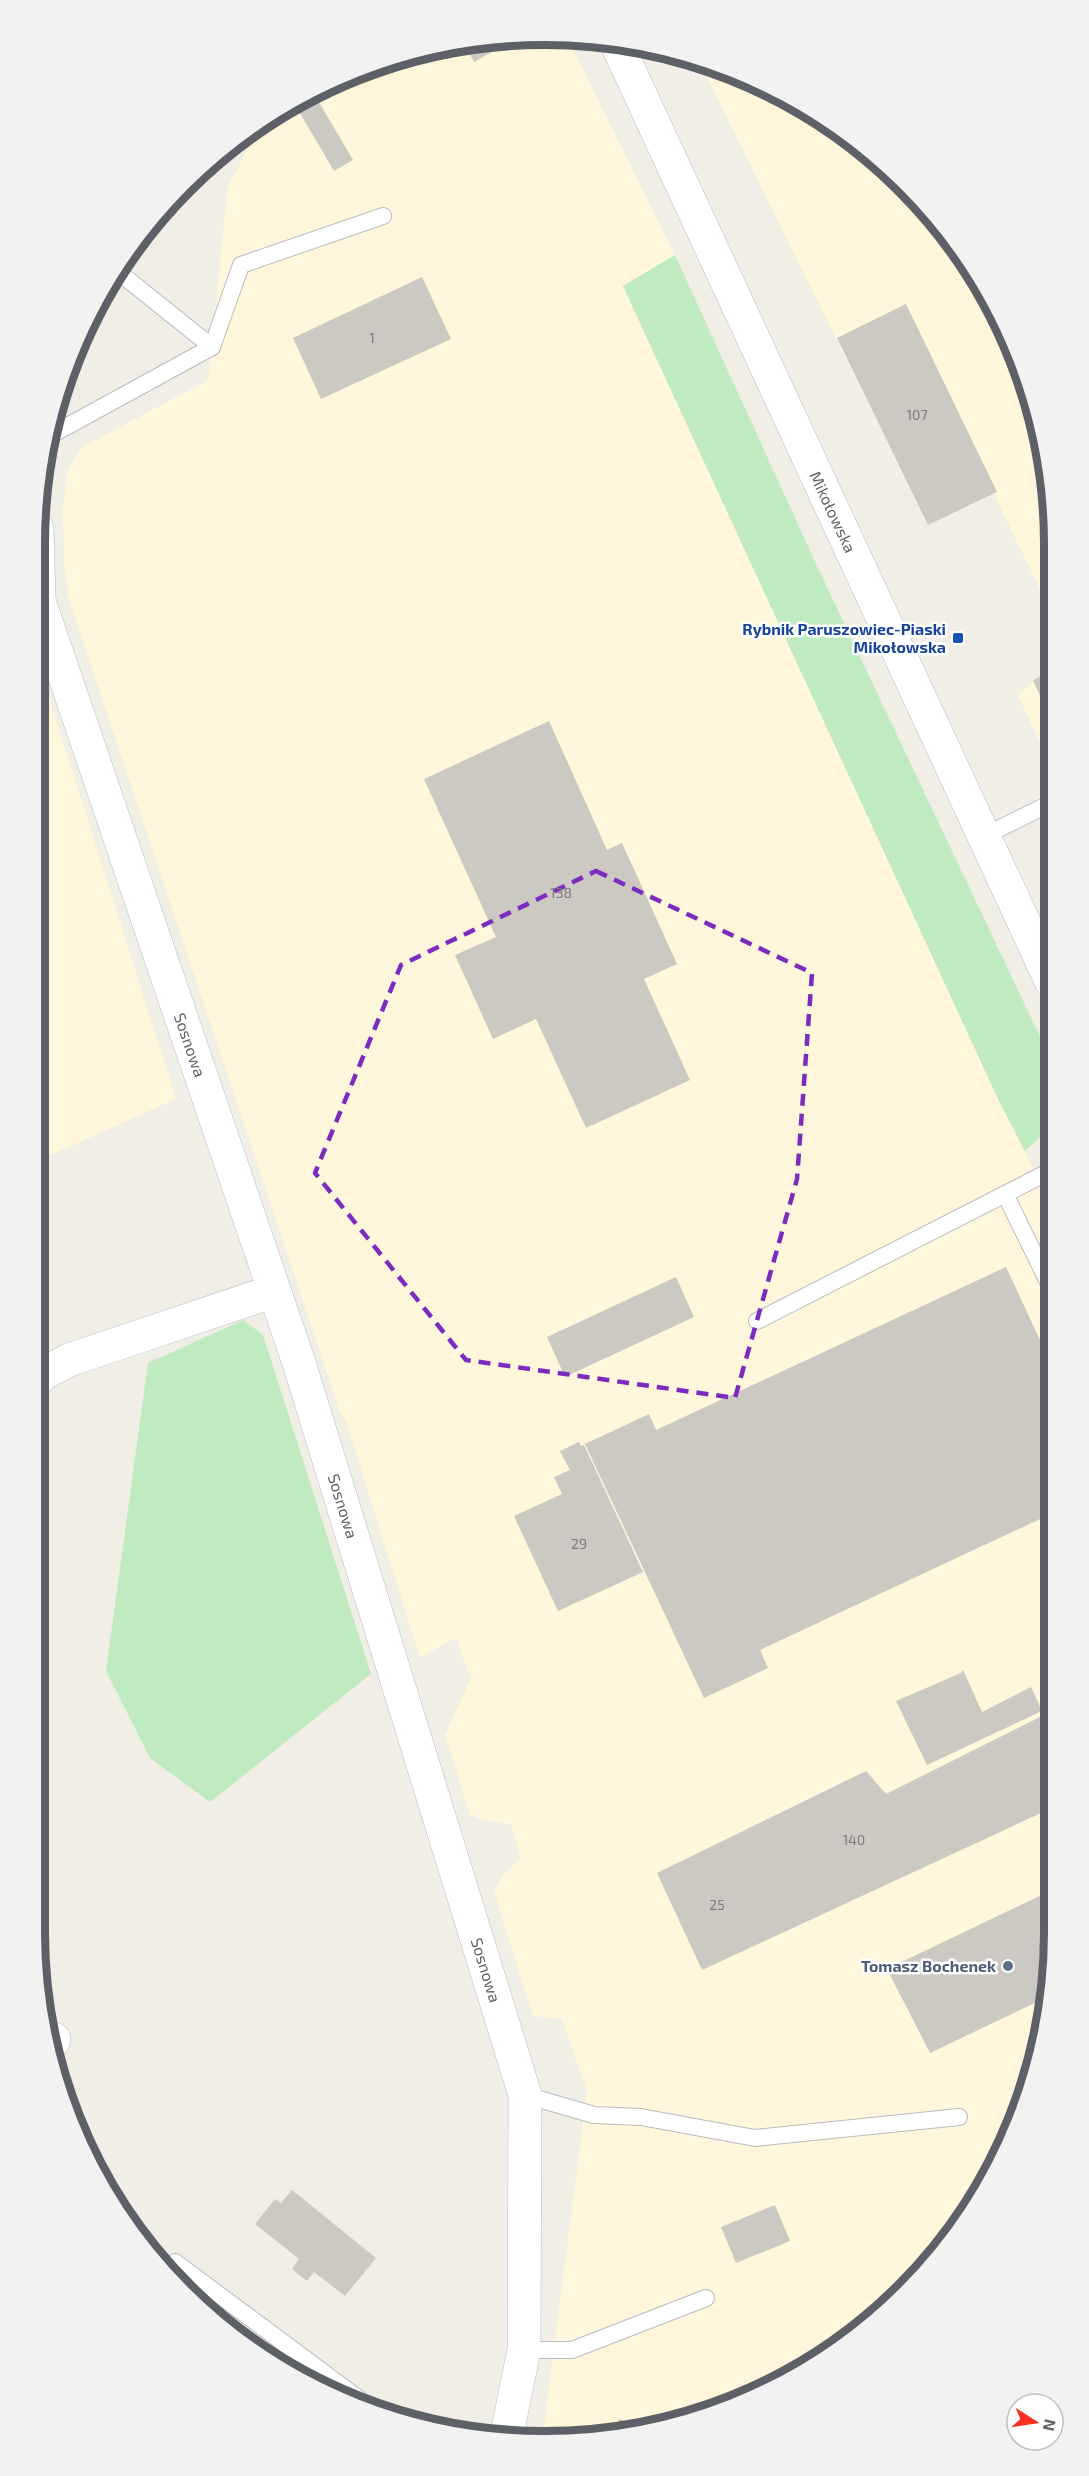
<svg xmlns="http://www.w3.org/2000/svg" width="1089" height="2476" font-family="'Exo 2',sans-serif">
  <rect width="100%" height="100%" fill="#f0eee5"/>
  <g fill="#fff6db">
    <polygon points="511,36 567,37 675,255 623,286 999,1101 1052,1205 1054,1931 1027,2096 986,2186 928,2268 799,2373 708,2415 611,2437 543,2435 587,2091 562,2019 533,2016 494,1892 502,1877 521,1858 511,1824 483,1820 470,1815 445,1735 471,1678 456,1638 421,1657 419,1655 346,1421 340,1412 76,621 69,600 64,562 63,510 67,472 81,448 208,380 228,186 263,122 319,87 413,52"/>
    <polygon points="698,59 709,62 828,121 949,234 1016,349 1050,478 1050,610 994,494 928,525"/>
    <polygon points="40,669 176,1099 35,1162 35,672"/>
    <polygon points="1051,673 1051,767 1018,695 1033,681"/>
  </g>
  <g fill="#c0eabf">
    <polygon points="675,255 816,564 1052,1062 1052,1127 1025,1151 999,1101 623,286"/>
    <polygon points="243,1320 263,1335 371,1674 210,1802 150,1758 106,1671 148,1363"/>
  </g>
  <g fill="#ccc8c2">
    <polygon points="511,36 521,36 474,62 464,43"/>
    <polygon points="313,92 353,160 334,171 294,103"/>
    <polygon points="422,277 451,339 321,399 293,338"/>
    <polygon points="906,304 997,492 928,525 837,338"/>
    <polygon points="1051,672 1051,721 1033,680"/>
    <polygon points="549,721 607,850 622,843 677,964 644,979 690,1080 586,1128 536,1019 493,1039 455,955 496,937 424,779"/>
    <polygon points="1006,1267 1053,1368 1053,1513 760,1650 768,1668 704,1698 585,1444 649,1414 656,1430"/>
    <polygon points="676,1277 694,1317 565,1377 547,1337"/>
    <polygon points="579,1442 581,1446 584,1445 643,1572 558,1611 514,1516 562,1494 554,1477 570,1470 560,1451"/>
    <polygon points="35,1587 46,1596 35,1611"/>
    <polygon points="963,1670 982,1712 1031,1687 1042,1711 927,1765 896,1701 961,1673"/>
    <polygon points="1054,1710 1054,1807 702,1970 657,1873 866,1771 886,1794"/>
    <polygon points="1054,1889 1054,1931 1043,1999 930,2053 887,1969"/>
    <polygon points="292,2190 376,2258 345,2296 314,2272 307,2281 292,2269 299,2259 255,2224 275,2199 281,2203"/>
    <polygon points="110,2196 137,2217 130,2225 125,2217"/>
    <polygon points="775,2205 790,2241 736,2263 721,2227"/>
    <polygon points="619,2419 647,2429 613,2437"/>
  </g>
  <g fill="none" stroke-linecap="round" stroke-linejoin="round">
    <defs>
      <g id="service">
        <polyline points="126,278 212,347 241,265 383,216"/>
        <polyline points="53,434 212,347"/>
        <polyline points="984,836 1051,803"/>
        <polyline points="1005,1194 1053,1292"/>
        <polyline points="757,1321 1052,1170"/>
        <polyline points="525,2095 594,2115 641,2117 755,2138 959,2117"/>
        <polyline points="175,2262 359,2399"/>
        <polyline points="524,2350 572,2350 706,2298"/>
      </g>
      <g id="minor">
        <polyline points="37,528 39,598"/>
        <polyline points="35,589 299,1363 525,2095 524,2350 507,2434"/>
        <polyline points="35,1383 41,1375 69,1360 274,1291"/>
        <polyline points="53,2041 54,2039"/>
      </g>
      <polyline id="secondary" points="615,40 1052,983"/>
    </defs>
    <use href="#service" stroke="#b8bbc0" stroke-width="18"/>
    <use href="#minor" stroke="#b8bbc0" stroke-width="34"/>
    <use href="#secondary" stroke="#b8bcc2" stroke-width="34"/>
    <use href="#service" stroke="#fff" stroke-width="16"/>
    <use href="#minor" stroke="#fff" stroke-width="33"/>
    <use href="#secondary" stroke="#fff" stroke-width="33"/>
  </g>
  <path fill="none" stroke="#7b2cbf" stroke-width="4.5" stroke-dasharray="12 8" stroke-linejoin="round" d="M596,871L812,973L797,1179L735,1398L466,1360L315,1173L401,965Z"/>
  <rect fill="#1a4fb4" stroke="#fff" stroke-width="2" x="952" y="632" width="12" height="12" rx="3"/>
  <circle fill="#5c6f8a" stroke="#fff" stroke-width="2" cx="1008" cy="1966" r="6"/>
  <g text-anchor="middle" stroke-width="5" stroke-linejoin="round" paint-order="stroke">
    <g font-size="14" fill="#797b7e">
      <text x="372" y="343">1</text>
      <text x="917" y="420">107</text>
      <text x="561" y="898">138</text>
      <text x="579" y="1549">29</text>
      <text x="854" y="1845">140</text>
      <text x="717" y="1910">25</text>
    </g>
    <g font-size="16" fill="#5d6167" stroke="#fff">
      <text transform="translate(833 512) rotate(65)" y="6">Mikołowska</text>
      <text transform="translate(190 1045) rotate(71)" y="6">Sosnowa</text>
      <text transform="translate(343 1506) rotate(73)" y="6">Sosnowa</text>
      <text transform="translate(486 1970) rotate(73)" y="6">Sosnowa</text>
    </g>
    <g font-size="16" font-weight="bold" fill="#164399" stroke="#fff" text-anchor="end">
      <text x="946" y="635">Rybnik Paruszowiec-Piaski<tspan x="946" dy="18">Mikołowska</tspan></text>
    </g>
    <g font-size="16" font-weight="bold" fill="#4e5e75" stroke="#fff" text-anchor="end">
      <text x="996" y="1972">Tomasz Bochenek</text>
    </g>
  </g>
  <path d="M0 0H1089V2476H0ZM544 45H545A499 499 0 0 1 1044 544V1932A499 499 0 0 1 545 2431H544A499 499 0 0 1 45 1932V544A499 499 0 0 1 544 45Z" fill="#f2f2f3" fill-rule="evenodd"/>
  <path fill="none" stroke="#5d6167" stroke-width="8" d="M544 45H545A499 499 0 0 1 1044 544V1932A499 499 0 0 1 545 2431H544A499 499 0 0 1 45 1932V544A499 499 0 0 1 544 45Z"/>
  <g transform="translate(1035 2422) rotate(102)"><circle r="28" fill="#ffffff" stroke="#bec0c2" stroke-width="1.5"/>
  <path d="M0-4.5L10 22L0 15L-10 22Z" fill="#f92f22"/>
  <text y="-9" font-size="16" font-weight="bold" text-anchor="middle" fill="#5d6167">N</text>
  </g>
</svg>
